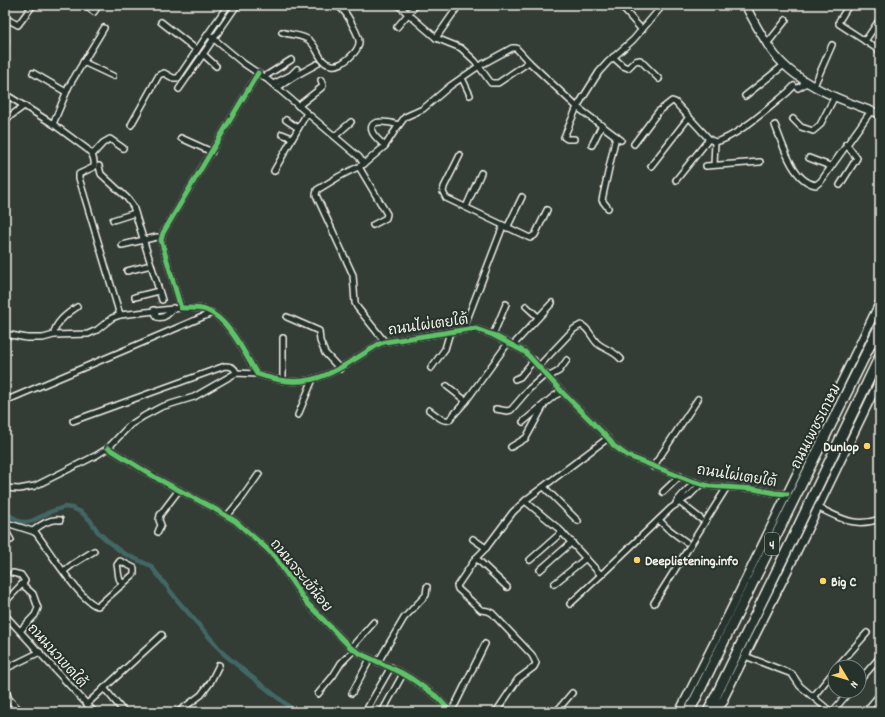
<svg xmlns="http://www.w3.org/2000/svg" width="885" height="717" font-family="Dekko,'Playpen Sans Thai',sans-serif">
  <rect width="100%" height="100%" fill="#343c36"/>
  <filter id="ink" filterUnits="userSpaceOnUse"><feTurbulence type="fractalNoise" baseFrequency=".025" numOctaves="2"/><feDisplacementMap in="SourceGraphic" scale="8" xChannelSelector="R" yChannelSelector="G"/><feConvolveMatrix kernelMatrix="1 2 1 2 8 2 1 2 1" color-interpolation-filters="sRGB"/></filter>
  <g filter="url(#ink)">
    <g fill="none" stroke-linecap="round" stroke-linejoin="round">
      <polyline stroke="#436866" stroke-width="4.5" points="5,505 9,515 21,522 27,522 32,521 50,512 64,507 72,508 81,512 90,520 98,532 111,544 123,553 151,566 178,601 224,654 248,674 296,712"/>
      <polyline stroke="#515751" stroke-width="5" stroke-dasharray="5 2.5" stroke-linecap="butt" points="159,301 159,304"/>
      <defs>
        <g id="street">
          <polyline points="86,5 94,12 99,5"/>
          <polyline points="228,5 208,34 243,63 268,80 359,157 364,164 340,176 317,190 316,195 353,275 355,303 357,307 385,342"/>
          <polyline points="398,5 436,38 461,48 475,61 491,83 498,83 529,62"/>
          <polyline points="620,5 642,30"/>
          <polyline points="849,5 839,21 839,24 865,41"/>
          <polyline points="5,18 18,25 33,5"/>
          <polyline points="880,19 865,41 880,51"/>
          <polyline points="161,22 197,50 208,34"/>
          <polyline points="397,27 416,5"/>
          <path d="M282,32C292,36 302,34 310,41C319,49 319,64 332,65C339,66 344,62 349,58C364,45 360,39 352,24C347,15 345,11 337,5"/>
          <polyline points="5,37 6,41 5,44"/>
          <polyline points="436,38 459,5"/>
          <polyline points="767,44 786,20"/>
          <polyline points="203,54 216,66"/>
          <polyline points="613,57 623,66 628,68 635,61 640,60 659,79"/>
          <polyline points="83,62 113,76"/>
          <polyline points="33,73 66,92"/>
          <path d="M258,73L163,233L161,240L181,308C189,308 198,307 206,310C229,319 245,354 257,374C266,377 277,380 287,381C322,385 351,361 379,344L385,342L469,329H476L493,335L525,352L562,392L608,438L614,446L628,456L691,481L709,486L754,489L775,493L787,494"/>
          <polyline points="264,77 291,60"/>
          <polyline points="462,78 470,95"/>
          <polyline points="273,84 291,75 297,69"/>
          <polyline points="814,86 832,45"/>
          <polyline points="277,88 295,76 317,64"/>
          <polyline points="798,88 808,82"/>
          <polyline points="179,89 237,5"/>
          <path d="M5,94L53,124L87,149C92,153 95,160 94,167L79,174V178L120,315"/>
          <polyline points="745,96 784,65"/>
          <polyline points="298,106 321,88 323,86 321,80"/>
          <polyline points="793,119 801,127 813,131 820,125 835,96"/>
          <polyline points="5,120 24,106"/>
          <polyline points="286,120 298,128"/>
          <polyline points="53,124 69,86 104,28"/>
          <polyline points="131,125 159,75 164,73 173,78 178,78 197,50"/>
          <path d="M775,125C782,143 793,182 816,185L821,181L871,111"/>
          <polyline points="282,134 292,138"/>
          <polyline points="335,136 351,122"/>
          <polyline points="181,138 212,152"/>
          <polyline points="574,139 567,139 564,137 577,107 599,72 608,62 633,40 663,5"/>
          <path d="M634,144L658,112L672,101L675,102L709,139L715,142C734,139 771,106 787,93L794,86"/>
          <polyline points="592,145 602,125"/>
          <path d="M385,146C381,142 373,136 372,131C368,117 393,123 399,125"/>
          <polyline points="92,155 103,143 110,139 123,148"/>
          <polyline points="460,155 444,187 443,192 446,198 530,238 535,235 547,210"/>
          <polyline points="809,158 830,166"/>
          <polyline points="364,164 385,146 396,129 405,117 423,109 450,86 479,66 512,48 516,48 529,62 577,107 621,140"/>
          <polyline points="714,165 715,142"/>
          <polyline points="99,166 101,174 127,198 133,206 162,300"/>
          <polyline points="651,166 689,117"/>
          <polyline points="706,166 760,162"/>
          <polyline points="359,167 387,214 386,218 373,225"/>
          <polyline points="274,171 307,113"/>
          <polyline points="676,180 709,139"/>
          <polyline points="840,185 857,158 846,144"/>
          <polyline points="466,207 481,173"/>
          <polyline points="608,208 602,200 616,136"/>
          <polyline points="113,220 135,213"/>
          <polyline points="507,228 522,197"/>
          <polyline points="122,245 157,237"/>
          <polyline points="127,271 151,265"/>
          <polyline points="135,297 159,291"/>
          <polyline points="526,306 538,317"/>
          <path d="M154,310L157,317C164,319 169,314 173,308"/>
          <polyline points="287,317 319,331 320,341 325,353 340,369"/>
          <polyline points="463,330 503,226"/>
          <polyline points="5,334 27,338 43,338 54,335 88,334 97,330 112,318 120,315 181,308"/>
          <path d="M54,335C54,323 68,313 77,307"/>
          <polyline points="493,335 506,304"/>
          <polyline points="513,345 552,303"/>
          <path d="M539,366L574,329L581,325C589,328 591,337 597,343C605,350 613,350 621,359"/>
          <polyline points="431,368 445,349 450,332"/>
          <polyline points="548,377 559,371 567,360"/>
          <polyline points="515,379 520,377 534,360"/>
          <polyline points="283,380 283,338"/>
          <polyline points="447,386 466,401"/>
          <polyline points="5,401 212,313"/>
          <polyline points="496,409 507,411 511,410 529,389 546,374"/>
          <path d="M429,410C435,414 442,422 449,420L466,401L508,343"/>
          <polyline points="298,415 313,379"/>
          <path d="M73,421L225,366C231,366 235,367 236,373"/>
          <polyline points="523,422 554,396 562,392"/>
          <polyline points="511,447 526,438 544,405"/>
          <polyline points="108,448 158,479 213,508 235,521 265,547 275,557 306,602 351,648 363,655 400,672 412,679 436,696 451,712"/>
          <polyline points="653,467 698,399"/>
          <polyline points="544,487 578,521"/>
          <polyline points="5,488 19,489 35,486 97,455 108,448 130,425 144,416 161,407 194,397 236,373 257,374"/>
          <polyline points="686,491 695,482"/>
          <polyline points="663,492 680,476"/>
          <polyline points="690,495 701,484"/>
          <polyline points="525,501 559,529 601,575 671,508 689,496"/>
          <polyline points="678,501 701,519"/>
          <polyline points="676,503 678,500 684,493"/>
          <path d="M817,507C840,518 854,528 880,519"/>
          <polyline points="227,516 242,498 259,474"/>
          <polyline points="659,520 667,528 686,542"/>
          <path d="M5,527L10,524L32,531L36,533C47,547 82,604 98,606L134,574V568L120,561L117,565C119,571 117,580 123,584"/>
          <polyline points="5,531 8,535 11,540"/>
          <path d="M33,531C40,525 50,518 60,520"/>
          <polyline points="158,532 161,525 159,520 160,515 179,490"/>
          <polyline points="473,539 486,548"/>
          <polyline points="476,558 507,587"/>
          <polyline points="530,560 562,532"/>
          <polyline points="540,570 572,542"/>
          <polyline points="64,571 73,564 94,551"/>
          <polyline points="554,584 586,558"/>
          <polyline points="5,602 25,581 21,575 13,573"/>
          <polyline points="654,603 727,487"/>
          <polyline points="570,604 601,575"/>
          <polyline points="5,615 94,712"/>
          <polyline points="20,631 35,615 38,608 33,594 22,584"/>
          <polyline points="351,648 374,622"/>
          <polyline points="745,656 792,674 800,686 831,712"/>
          <polyline points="378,662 404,618 426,595 427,587"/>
          <polyline points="837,667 867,633"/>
          <polyline points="5,669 40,652"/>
          <polyline points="859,681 880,657"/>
          <polyline points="5,688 9,699 21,712"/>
          <polyline points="104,688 124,712"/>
          <polyline points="352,693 370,659"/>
          <polyline points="318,694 333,676 341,663 354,650"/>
          <polyline points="813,697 835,670"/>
          <polyline points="87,704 162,635"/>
          <polyline points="451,711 456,703 485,644"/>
          <polyline points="178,712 201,695 210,683 219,665"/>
          <polyline points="365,712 391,667"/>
          <polyline points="382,712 403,674"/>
          <polyline points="496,712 518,679 534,667 536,663 532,655 492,613 488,611 481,610 458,589 457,586 476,558 486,548 513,512 527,499 608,438"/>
          <polyline points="556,712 572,693"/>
          <polyline points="832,712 850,691"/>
          <polyline points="865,712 880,694"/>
        </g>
        <g id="secondary">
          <path d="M745,5C754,21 763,40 775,55C800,86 843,101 880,114"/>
          <polyline points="721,704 788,570 880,379"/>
          <polyline points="679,712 730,611 880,302"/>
        </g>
        <g id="highway">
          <polyline points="689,712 880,325"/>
          <polyline points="708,712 789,546 880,356"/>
          <polyline points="713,712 723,701"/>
        </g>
      </defs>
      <use href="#street" stroke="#f4f1e8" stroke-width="8"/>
      <use href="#secondary" stroke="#f4f1e8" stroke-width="10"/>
      <use href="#highway" stroke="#f4f1e8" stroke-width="12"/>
      <use href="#street" stroke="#26332d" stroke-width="5"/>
      <use href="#secondary" stroke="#26332d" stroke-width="7"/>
      <use href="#highway" stroke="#26332d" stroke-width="9"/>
      <defs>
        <g id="cycleway">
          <path d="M258,73L163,233L161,240L181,308C189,308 198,307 206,310C229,319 245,354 257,374C266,377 277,380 287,381C322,385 351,361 379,344L385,342L469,329H476L493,335L525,352L562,392L608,438L614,446L628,456L691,481L709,486L754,489L775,493L787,494"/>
          <polyline points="108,448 158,479 213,508 235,521 265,547 275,557 306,602 351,648 363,655 400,672 412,679 436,696 451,712"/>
        </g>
      </defs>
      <use href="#cycleway" stroke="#26332d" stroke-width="8"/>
      <use href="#cycleway" stroke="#61c268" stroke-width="5"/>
    </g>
  </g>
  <g fill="#ffd166" stroke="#26332d" stroke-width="1.5">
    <circle cx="867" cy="446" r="4"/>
    <circle cx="637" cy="560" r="4"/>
    <circle cx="823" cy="581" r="4"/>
  </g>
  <g text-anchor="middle" stroke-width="4" stroke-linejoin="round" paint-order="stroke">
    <rect fill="#26332d" stroke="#b6b8b0" stroke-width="1" x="765" y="533" width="14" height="22" rx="3"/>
    <g font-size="13" font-weight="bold" fill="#f4f1e8">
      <text x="772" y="549">4</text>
    </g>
    <g font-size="14" fill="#f4f1e8" stroke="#26332d">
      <text transform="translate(428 324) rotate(-8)" y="5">ถนนไผ่เตยใต้</text>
      <text transform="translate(815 426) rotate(-63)" y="5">ถนนเพชรเกษม</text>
      <text transform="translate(737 475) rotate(9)" y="5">ถนนไผ่เตยใต้</text>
      <text transform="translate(302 575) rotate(51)" y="5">ถนนจระเข้น้อย</text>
      <text transform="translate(58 655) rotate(48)" y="5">ถนนนวเขตใต้</text>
    </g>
    <g font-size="14" font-weight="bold" fill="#f4f1e8" stroke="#26332d" text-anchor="start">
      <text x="859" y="451" text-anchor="end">Dunlop</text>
      <text x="645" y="565">Deeplistening.info</text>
      <text x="831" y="586">Big C</text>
    </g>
  </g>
  <rect width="885" height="717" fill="none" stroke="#26332d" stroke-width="20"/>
  <rect x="10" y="10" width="865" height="697" fill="none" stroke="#f4f1e8" stroke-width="1.5" filter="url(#ink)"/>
  <g transform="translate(847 679) rotate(128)"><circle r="19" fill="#26332d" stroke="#787f78"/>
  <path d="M0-3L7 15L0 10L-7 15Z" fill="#ffd166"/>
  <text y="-6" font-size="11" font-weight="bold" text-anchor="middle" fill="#f4f1e8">N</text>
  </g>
</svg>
